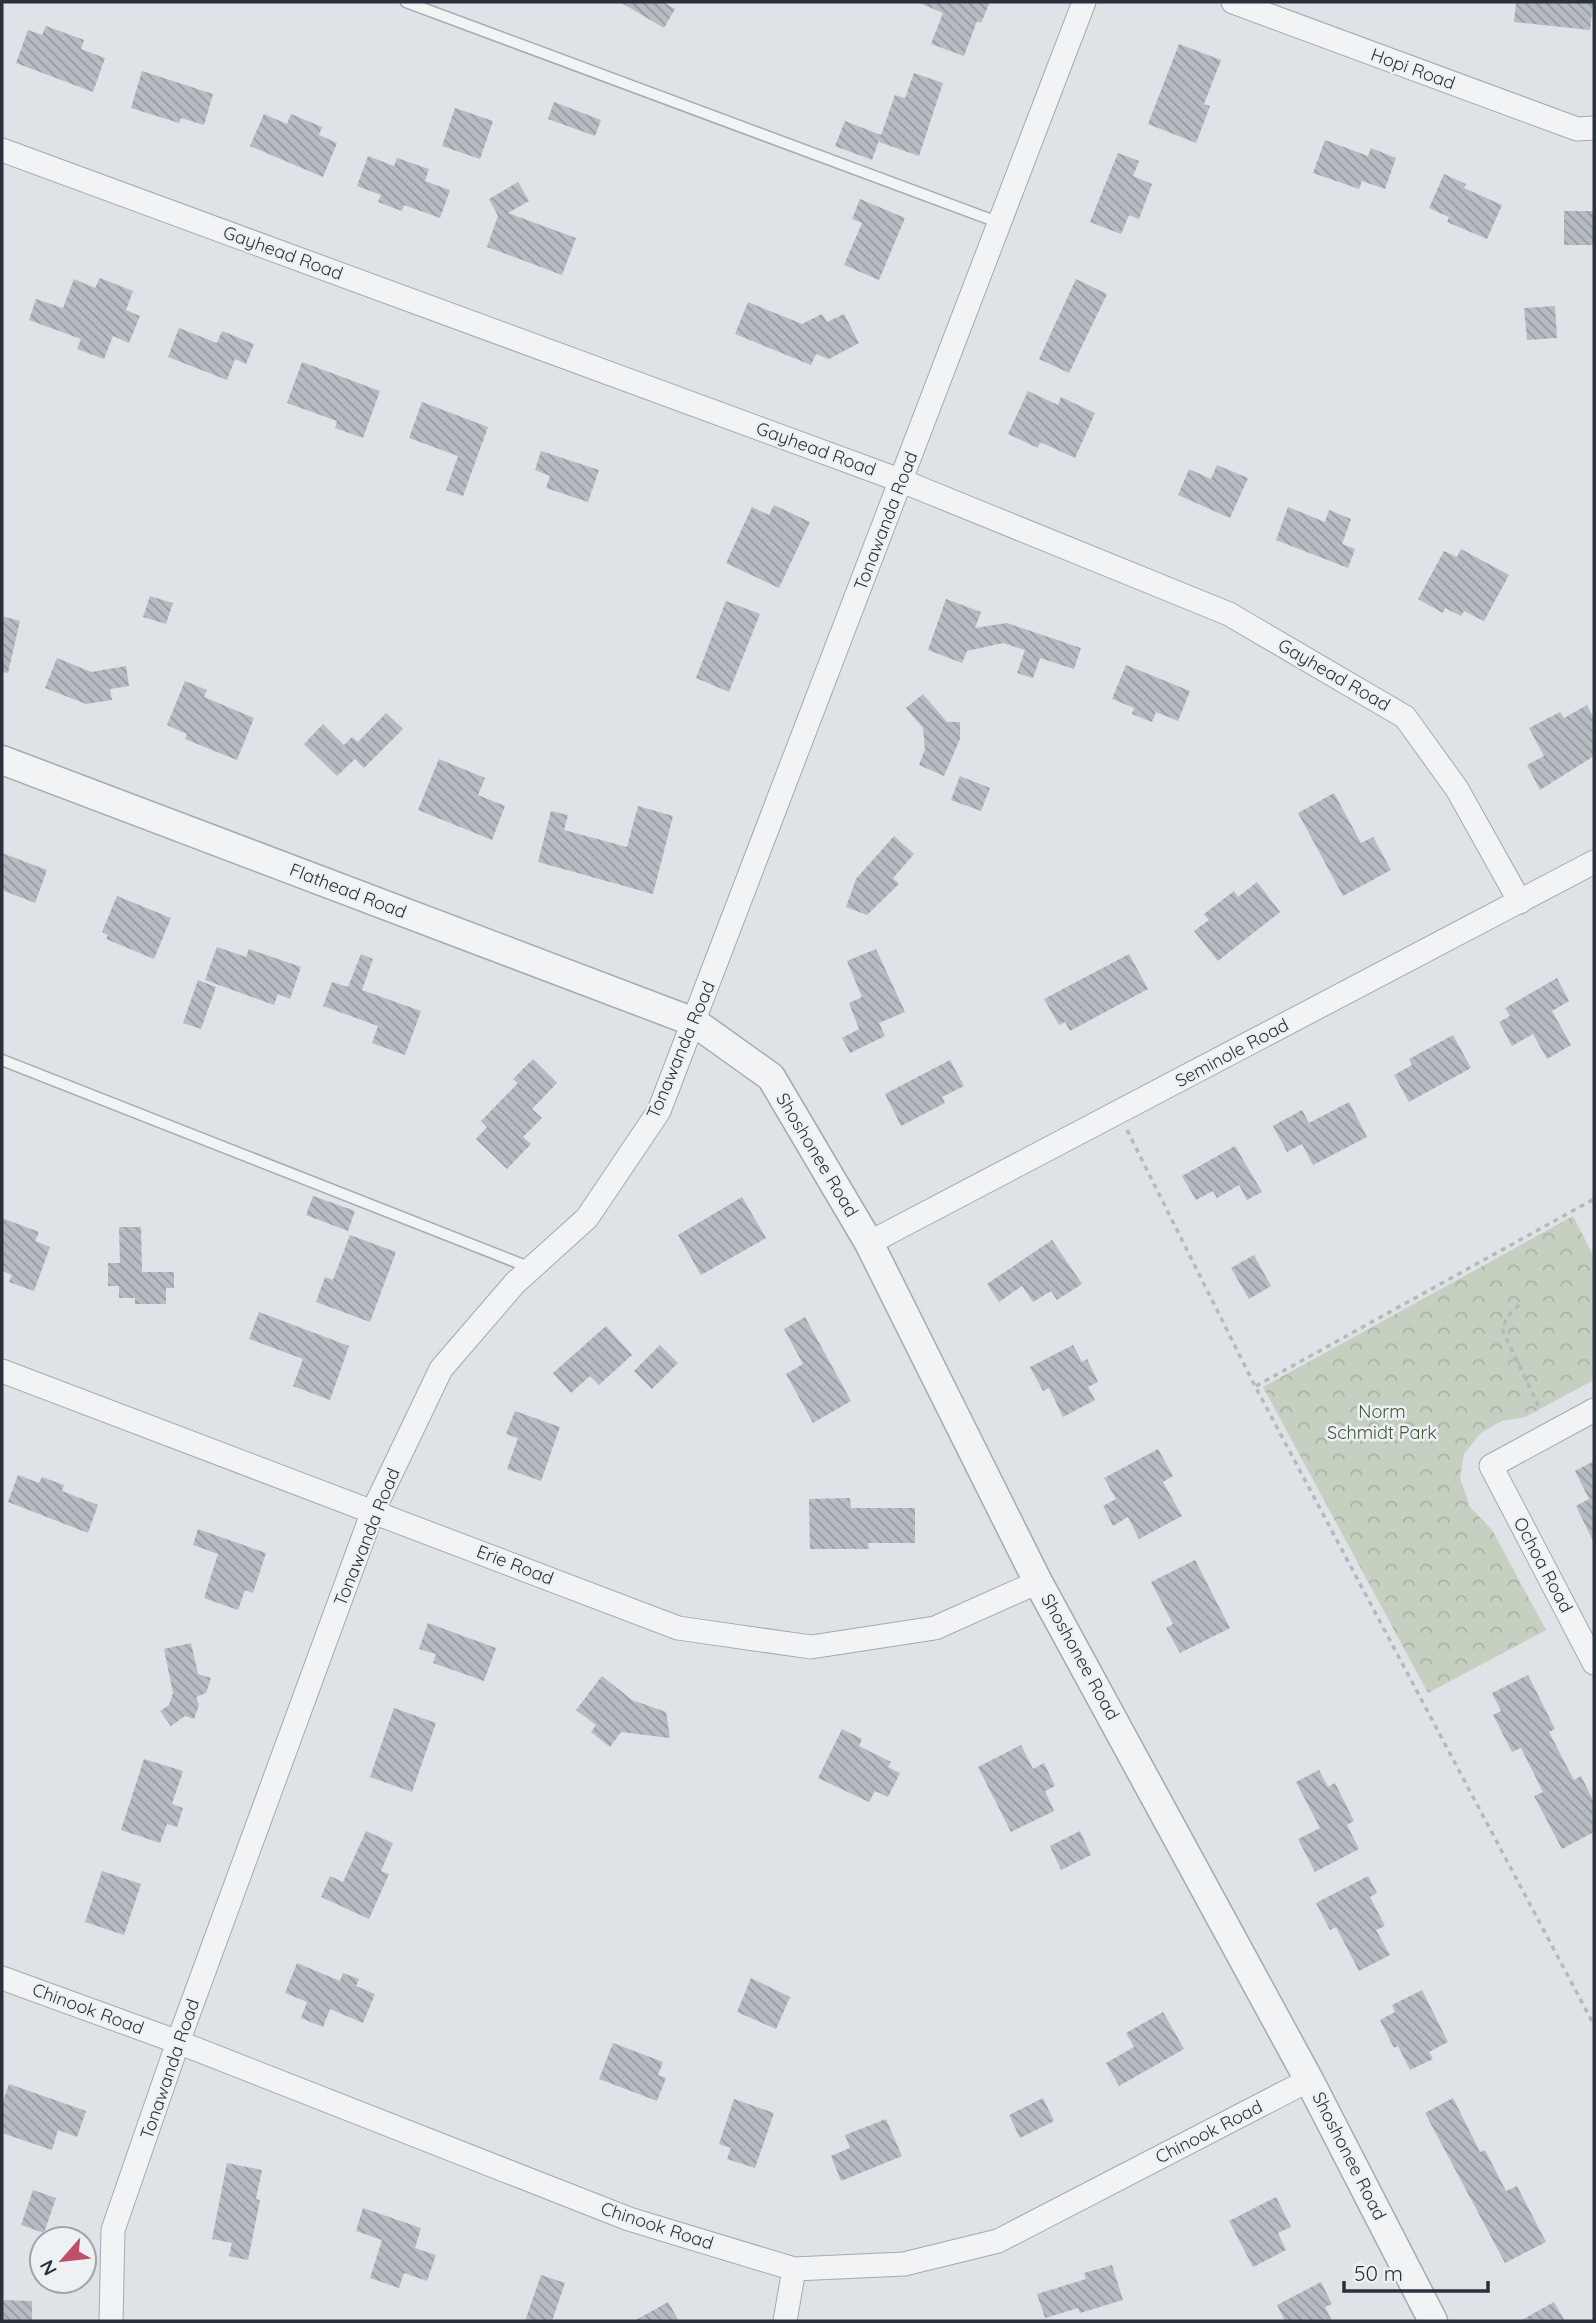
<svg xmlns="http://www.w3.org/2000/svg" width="1596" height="2323" font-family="Quicksand,sans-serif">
  <defs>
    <pattern id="forest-crowns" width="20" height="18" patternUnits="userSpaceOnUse" patternTransform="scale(1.75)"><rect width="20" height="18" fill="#c5d0c1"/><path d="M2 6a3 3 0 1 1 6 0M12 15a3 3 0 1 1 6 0" fill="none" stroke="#a9b3a7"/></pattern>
    <pattern id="building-back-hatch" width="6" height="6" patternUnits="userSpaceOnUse" patternTransform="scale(1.75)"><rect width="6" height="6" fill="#b7bcc3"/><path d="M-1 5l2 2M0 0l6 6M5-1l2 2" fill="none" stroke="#9599a0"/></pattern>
  </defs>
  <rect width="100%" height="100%" fill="#dfe2e7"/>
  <polygon fill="url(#forest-crowns)" points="1573,1216 1594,1257 1594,1380 1525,1417 1502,1421 1481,1433 1464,1454 1460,1478 1470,1507 1492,1530 1546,1630 1428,1693 1263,1387"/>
  <g fill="url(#building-back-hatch)">
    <polygon points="620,2 663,2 675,9 664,28"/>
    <polygon points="917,2 990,2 981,23 977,21 964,56 931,44 943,13"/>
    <polygon points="1516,2 1593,2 1590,30 1514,22"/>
    <polygon points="46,26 84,40 81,49 105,58 93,92 16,63 28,30 42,35"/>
    <polygon points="1179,44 1221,60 1204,104 1210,106 1196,143 1148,124"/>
    <polygon points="142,71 213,94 204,125 181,118 179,123 131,108"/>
    <polygon points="914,73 943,83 919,156 879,142 881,135 872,160 835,146 845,121 881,135 895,95 905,98"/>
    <polygon points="554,102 601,120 595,136 548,119"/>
    <polygon points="455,108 493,121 480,159 442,146"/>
    <polygon points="264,114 287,124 291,114 322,127 319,135 337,143 323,177 250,146"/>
    <polygon points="1325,140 1368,156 1371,148 1396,158 1385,189 1362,181 1359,189 1313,173"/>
    <polygon points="1118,153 1139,161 1133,176 1152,184 1139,219 1129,215 1121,234 1090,222"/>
    <polygon points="368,156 394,166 397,158 429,169 425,181 450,190 440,218 404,205 402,211 378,202 381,195 357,186"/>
    <polygon points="1444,174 1466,184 1464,188 1502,205 1487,239 1447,222 1449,217 1429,208"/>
    <polygon points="518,182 529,201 508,213 576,238 562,275 487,247 498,216 489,199"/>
    <polygon points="860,199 905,218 879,280 844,265 862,223 852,219"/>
    <rect x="1564" y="211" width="30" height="34"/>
    <polygon points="100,278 133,291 126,310 140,316 129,343 113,336 104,359 77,349 81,339 29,320 36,299 63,308 74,279 95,288"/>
    <polygon points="1076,279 1107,294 1069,373 1039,359"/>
    <polygon points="748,302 802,324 822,314 827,322 844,314 859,343 829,359 816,354 811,365 735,334"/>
    <polygon points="1555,306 1557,338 1527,340 1524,308"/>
    <polygon points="179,328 217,343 222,331 254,344 246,364 235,359 227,380 168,357"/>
    <polygon points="302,362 380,391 363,438 335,428 337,421 287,403"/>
    <polygon points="1028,391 1058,405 1061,397 1095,413 1075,458 1040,442 1038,448 1008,434"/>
    <polygon points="422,402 488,427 463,496 446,490 458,456 409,438"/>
    <polygon points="541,451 599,470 588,502 546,488 550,476 535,470"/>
    <polygon points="1217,465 1248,478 1230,518 1178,495 1189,469 1211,479"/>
    <polygon points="774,505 810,522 779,588 726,563 752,507 769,515"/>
    <polygon points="1288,507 1325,522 1329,510 1351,519 1342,544 1355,549 1348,568 1276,540"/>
    <polygon points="1461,549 1509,575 1484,621 1464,611 1461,616 1445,608 1443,613 1418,599 1444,551 1457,557"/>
    <polygon points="150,596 173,603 166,624 143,617"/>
    <polygon points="946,599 981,612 975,628 1007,623 1081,648 1074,669 1040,658 1033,678 1017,673 1025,650 1003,643 967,651 962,663 928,650"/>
    <polygon points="726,601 760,614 729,692 696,678"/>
    <polygon points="2,616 20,621 8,673 2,672"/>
    <polygon points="57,658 91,672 126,666 129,686 110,689 112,700 86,704 45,688"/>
    <polygon points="1126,665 1190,691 1178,721 1156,712 1152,722 1132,714 1134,708 1112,699"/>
    <polygon points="185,681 207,690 204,697 254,718 237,760 185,739 187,734 167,725"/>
    <polygon points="923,694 947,722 960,722 960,739 944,776 919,765 925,749 923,728 906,708"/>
    <polygon points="1587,705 1594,719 1594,756 1540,790 1527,765 1544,756 1529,728 1560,712 1564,718"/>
    <polygon points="386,713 403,729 364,768 355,759 337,776 304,744 323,724 344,745 352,737 358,742"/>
    <polygon points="439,759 485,778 478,795 505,806 492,840 418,810"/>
    <polygon points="960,776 990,788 981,811 951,800"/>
    <polygon points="1334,793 1361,843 1373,837 1391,870 1343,896 1298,813"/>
    <polygon points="638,806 673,816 653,894 538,862 551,811 568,815 564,830 627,847"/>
    <polygon points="894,836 914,854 893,878 899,884 867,915 846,907 856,879"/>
    <polygon points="2,853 47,870 35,903 2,890"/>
    <polygon points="1257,882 1280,912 1218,961 1194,931 1209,920 1204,914 1234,891 1238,897"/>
    <polygon points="117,896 171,918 154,959 106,939 108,935 102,932"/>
    <polygon points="217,947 246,957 249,949 301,967 290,999 278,994 274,1005 205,980"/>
    <polygon points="876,949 905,1012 879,1023 885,1036 850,1053 842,1038 859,1029 849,1003 862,997 847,961"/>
    <polygon points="361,954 373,959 362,990 421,1011 405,1055 372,1043 378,1026 323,1006 332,982 348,987"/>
    <polygon points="1129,954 1148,989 1070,1031 1065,1022 1059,1025 1044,999"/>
    <polygon points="1557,978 1569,1001 1552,1011 1571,1045 1547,1059 1533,1034 1512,1046 1499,1022 1510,1016 1505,1008"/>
    <polygon points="198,980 216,987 201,1029 183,1023"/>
    <polygon points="1453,1035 1471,1068 1409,1102 1394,1075 1412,1065 1409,1059"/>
    <polygon points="533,1059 557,1083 532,1109 542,1118 523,1137 531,1144 507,1169 476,1139 487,1127 481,1121 518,1083 513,1079"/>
    <polygon points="950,1060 964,1086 942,1097 945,1103 901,1126 885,1094"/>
    <polygon points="1349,1102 1367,1137 1313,1165 1302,1144 1287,1152 1273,1126 1302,1110 1309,1123"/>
    <polygon points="1235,1146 1262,1192 1247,1200 1239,1185 1217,1198 1213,1191 1196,1200 1182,1176"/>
    <polygon points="313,1196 355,1211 348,1231 306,1215"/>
    <polygon points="742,1197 766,1238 701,1275 678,1235"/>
    <polygon points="2,1218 39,1232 35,1241 50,1247 34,1291 9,1282 12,1275 2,1271"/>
    <polygon points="119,1227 141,1227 142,1272 174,1272 174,1288 166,1288 166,1304 135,1304 135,1298 119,1298 119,1286 108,1286 108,1263 120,1263"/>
    <polygon points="350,1235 396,1252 370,1322 316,1302 325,1277 333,1280"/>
    <polygon points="1052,1240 1082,1284 1057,1300 1051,1291 1033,1302 1022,1286 999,1302 987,1284"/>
    <polygon points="1254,1255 1271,1286 1249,1299 1231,1268"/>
    <polygon points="259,1312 349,1346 330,1400 293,1386 303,1359 249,1339"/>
    <polygon points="805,1317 851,1401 813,1423 786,1374 803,1364 784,1329"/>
    <polygon points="606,1326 632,1355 599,1385 590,1376 571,1393 553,1373"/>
    <polygon points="660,1345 678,1363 652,1389 634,1371"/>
    <polygon points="1073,1345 1082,1362 1087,1359 1098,1382 1088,1387 1095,1400 1063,1417 1049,1388 1043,1391 1030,1367"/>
    <polygon points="515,1411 560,1427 541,1481 507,1469 518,1438 506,1434"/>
    <polygon points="1158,1449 1173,1476 1163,1482 1182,1516 1139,1539 1128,1517 1113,1526 1103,1506 1116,1499 1104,1478"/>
    <polygon points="1594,1461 1594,1543 1576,1506 1589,1499 1575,1471"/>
    <polygon points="18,1475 39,1483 42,1477 64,1485 62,1491 98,1505 88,1533 8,1502"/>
    <polygon points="850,1498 851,1508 915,1508 915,1543 868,1543 869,1549 810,1549 809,1499"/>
    <polygon points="198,1529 266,1553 253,1593 245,1590 238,1610 204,1598 218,1554 193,1545"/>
    <polygon points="1195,1560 1230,1628 1180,1653 1166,1628 1173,1624 1151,1582"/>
    <polygon points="428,1623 496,1648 484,1681 433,1663 436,1654 419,1649"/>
    <polygon points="191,1643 198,1674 211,1678 206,1693 196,1697 199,1705 194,1719 185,1716 171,1726 160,1711 169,1705 173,1693 164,1649"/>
    <polygon points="1528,1675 1555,1729 1549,1732 1565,1763 1574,1780 1581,1776 1594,1802 1594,1832 1562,1849 1534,1796 1543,1792 1521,1748 1512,1752 1493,1715 1501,1711 1492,1693"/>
    <polygon points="602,1676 632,1700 666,1712 670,1738 621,1732 610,1747 591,1732 596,1725 576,1710"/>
    <polygon points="394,1708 436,1723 412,1792 370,1777"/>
    <polygon points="842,1729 862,1739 859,1746 891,1762 888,1767 900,1773 888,1797 875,1791 869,1802 818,1778"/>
    <polygon points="1021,1745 1033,1769 1044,1763 1055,1786 1045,1791 1054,1811 1011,1832 978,1767"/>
    <polygon points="144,1759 183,1771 172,1804 183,1808 177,1827 167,1824 160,1843 121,1830"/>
    <polygon points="1319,1770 1328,1787 1335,1783 1354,1821 1347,1825 1359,1849 1315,1872 1298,1839 1320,1828 1296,1782"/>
    <polygon points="366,1831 393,1843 381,1871 389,1874 369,1919 321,1897 330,1876 343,1882"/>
    <polygon points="1080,1831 1091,1855 1061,1870 1050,1846"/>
    <polygon points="102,1871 141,1884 124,1935 85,1922"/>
    <polygon points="1368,1876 1377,1893 1370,1897 1385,1926 1376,1930 1390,1955 1359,1971 1336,1927 1330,1930 1316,1903"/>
    <polygon points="297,1963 340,1981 343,1973 359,1979 356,1986 375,1994 363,2023 330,2009 323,2027 301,2018 307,2002 285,1993"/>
    <polygon points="751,1978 790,1997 776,2029 737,2012"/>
    <polygon points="1422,1990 1448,2042 1429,2052 1433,2059 1410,2070 1398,2046 1394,2048 1380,2020 1395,2012 1392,2005"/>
    <polygon points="1163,2012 1184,2049 1119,2086 1106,2063 1134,2047 1126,2033"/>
    <polygon points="613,2043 663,2062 658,2075 666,2078 657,2101 599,2079"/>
    <polygon points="9,2084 86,2111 77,2137 58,2130 52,2150 2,2133 2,2104"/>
    <polygon points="1043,2098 1054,2121 1020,2138 1009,2115"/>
    <polygon points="1453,2098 1480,2152 1485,2150 1506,2191 1517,2186 1546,2242 1505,2263 1425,2113"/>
    <polygon points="734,2099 774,2113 755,2168 727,2159 731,2148 719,2144"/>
    <polygon points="886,2119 902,2156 841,2181 831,2156 850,2148 845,2135"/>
    <polygon points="227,2163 262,2170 256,2199 260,2200 248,2260 229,2256 232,2243 212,2239"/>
    <polygon points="33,2190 56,2198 44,2233 21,2225"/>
    <polygon points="1276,2197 1291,2227 1278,2233 1286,2250 1253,2267 1229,2221"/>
    <polygon points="363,2208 421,2228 415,2248 436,2255 427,2281 404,2273 399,2288 370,2278 382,2240 356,2231"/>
    <polygon points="1112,2265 1123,2300 1080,2313 1078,2308 1045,2318 1037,2294 1086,2279 1084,2273"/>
    <polygon points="541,2275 565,2283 552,2321 525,2321"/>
    <polygon points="1321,2282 1332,2304 1325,2307 1332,2321 1285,2321 1277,2305"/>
    <polygon points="2,2300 32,2301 32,2321 2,2321"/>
    <polygon points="668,2302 679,2321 634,2321"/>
    <polygon points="1554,2302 1565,2321 1520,2321"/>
  </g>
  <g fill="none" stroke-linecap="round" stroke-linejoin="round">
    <defs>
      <g id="service">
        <polyline points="406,2 1000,223"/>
        <polyline points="2,1060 531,1268"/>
      </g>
      <g id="minor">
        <polyline points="1233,2 1577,129 1594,128"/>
        <polyline points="2,150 902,481 1229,614 1405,717 1457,789 1520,902"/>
        <polyline points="869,1243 1594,862"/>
        <polyline points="2,1371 678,1628 811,1647 935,1628 1038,1582"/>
        <polyline points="1594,1410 1491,1466 1594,1663"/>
        <polyline points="2,1978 178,2042 629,2219 794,2269 904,2264 998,2241 1309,2080"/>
        <polyline points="111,2321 113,2230 178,2042 373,1511 441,1369 515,1283 587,1218 659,1111 1084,2"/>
        <polyline points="785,2321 794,2269"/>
      </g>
      <polyline id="tertiary" points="2,760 694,1022 771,1077 869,1243 1038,1582 1309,2080 1433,2321"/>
    </defs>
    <use href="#service" stroke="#a5a9b0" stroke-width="13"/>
    <use href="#minor" stroke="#a5a9b0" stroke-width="25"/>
    <use href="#tertiary" stroke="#a5a9b0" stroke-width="31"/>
    <g stroke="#b5b9be" stroke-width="3.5" stroke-dasharray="5 5" stroke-linecap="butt">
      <polyline points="1127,1130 1255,1386 1594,2025"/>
      <polyline points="1519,1305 1508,1316 1502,1329 1540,1409"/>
      <polyline points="1256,1386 1594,1199"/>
    </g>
    <use href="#service" stroke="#f1f3f5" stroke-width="10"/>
    <use href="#minor" stroke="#f1f3f5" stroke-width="23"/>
    <use href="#tertiary" stroke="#f1f3f5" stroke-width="28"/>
  </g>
  <g text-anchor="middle" stroke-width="5" stroke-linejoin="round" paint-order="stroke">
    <g font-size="18" fill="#2a313c" stroke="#eef1f4">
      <text transform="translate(1413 69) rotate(20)" y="6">Hopi Road</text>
      <text transform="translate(283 253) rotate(20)" y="6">Gayhead Road</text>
      <text transform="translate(816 449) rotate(20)" y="6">Gayhead Road</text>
      <text transform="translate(886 521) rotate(-69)" y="6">Tonawanda Road</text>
      <text transform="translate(1334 675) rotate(30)" y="6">Gayhead Road</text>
      <text transform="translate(348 891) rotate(21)" y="6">Flathead Road</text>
      <text transform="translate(681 1050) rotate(-67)" y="6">Tonawanda Road</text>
      <text transform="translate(1232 1053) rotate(-28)" y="6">Seminole Road</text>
      <text transform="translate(817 1155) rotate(59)" y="6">Shoshonee Road</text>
      <text transform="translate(367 1537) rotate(-68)" y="6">Tonawanda Road</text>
      <text transform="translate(515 1565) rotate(21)" y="6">Erie Road</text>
      <text transform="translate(1543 1565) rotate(62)" y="6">Ochoa Road</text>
      <text transform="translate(1080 1657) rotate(61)" y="6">Shoshonee Road</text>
      <text transform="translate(88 2009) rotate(20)" y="6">Chinook Road</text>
      <text transform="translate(170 2069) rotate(-71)" y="6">Tonawanda Road</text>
      <text transform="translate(1209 2132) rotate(-27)" y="6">Chinook Road</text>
      <text transform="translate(1349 2156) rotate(63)" y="6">Shoshonee Road</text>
      <text transform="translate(657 2226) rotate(18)" y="6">Chinook Road</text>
    </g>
    <g font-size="18" fill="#405638" stroke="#eef1f4">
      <text x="1382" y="1418">Norm<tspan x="1382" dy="21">Schmidt Park</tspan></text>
    </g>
  </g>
  <rect width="1596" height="2323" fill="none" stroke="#2a313c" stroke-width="7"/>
  <g transform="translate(63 2260) rotate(242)"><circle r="33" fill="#eef1f4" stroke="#a0a4aa" stroke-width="2"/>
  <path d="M0-5L12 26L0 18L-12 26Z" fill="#c05067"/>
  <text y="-10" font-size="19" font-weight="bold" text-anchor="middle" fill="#2a313c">N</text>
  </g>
  <path d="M1344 2281v10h144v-10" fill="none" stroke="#2a313c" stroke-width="3.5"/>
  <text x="1354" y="2281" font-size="21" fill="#2a313c" stroke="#eef1f4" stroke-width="5" paint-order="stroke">50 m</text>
</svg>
